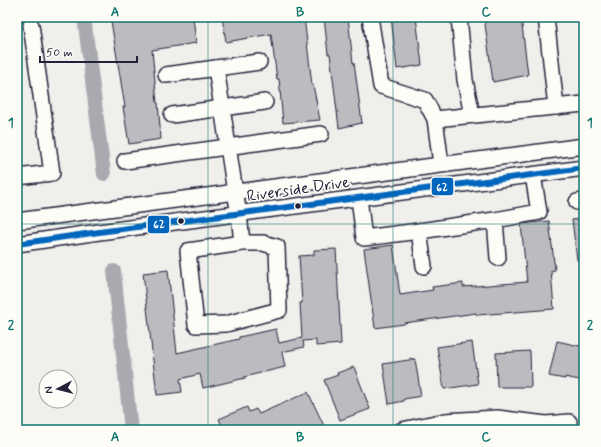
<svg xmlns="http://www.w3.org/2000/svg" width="601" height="447" font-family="Mynerve,sans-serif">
  <rect width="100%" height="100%" fill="#f0efec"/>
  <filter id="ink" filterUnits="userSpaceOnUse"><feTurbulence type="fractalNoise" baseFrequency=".025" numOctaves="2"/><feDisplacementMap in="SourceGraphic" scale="8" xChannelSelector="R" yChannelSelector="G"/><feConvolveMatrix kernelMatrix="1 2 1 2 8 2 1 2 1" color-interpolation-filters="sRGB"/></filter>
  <g filter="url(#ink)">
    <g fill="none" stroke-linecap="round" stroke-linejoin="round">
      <g stroke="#a9a9b0" stroke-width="14">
        <polyline points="84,17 104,174"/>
        <polyline points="114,271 131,430"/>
      </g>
    </g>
    <g fill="#bcbcc0" stroke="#22223b">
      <polygon points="145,17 193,17 196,43 152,50 157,103 158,103 161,139 129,144 123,107 125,107 111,21"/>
      <polygon points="222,17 304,17 312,85 313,85 320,120 283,123 279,79 277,79 271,34 226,42"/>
      <polygon points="324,17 348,17 353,63 354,62 362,123 339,128 330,54 328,54"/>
      <polygon points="391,17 416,17 422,65 397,69"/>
      <polygon points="484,17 521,17 528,75 493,82"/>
      <polygon points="584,218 584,260 577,260 572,220"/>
      <polygon points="549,221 555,270 551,271 554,309 477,315 476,313 404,323 404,324 375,328 364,249 393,245 400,295 433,290 432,287 463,283 463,287 527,282 521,224"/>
      <polygon points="336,249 341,344 316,346 316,340 303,341 304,347 282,352 285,367 244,377 245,378 203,388 200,374 180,379 182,392 157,395 143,273 168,270 177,353 239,339 239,337 276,329 279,343 302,338 300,303 302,303 299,256 314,255 314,250"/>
      <polygon points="557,341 584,347 584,381 565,377 565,379 549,376"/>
      <polygon points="472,342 478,384 444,389 437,347"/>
      <polygon points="530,351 531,387 497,387 496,353"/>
      <polygon points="415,359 421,396 404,399 404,401 389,404 383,364"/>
      <polygon points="354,367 370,409 340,420 324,380 338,375 337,373"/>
      <polygon points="308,392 326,430 224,430 219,419 247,407 249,412 256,409 259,414"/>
    </g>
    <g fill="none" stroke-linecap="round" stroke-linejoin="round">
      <defs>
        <g id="minor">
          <polyline points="370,17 381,86 425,100 435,119 441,164"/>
          <polyline points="459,17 465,80 472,115"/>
          <polyline points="546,17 556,107"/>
          <polyline points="166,75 216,68"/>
          <polyline points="172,115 265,102"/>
          <polyline points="435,119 584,104"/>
          <polyline points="125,161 321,134"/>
          <polyline points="17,177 52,173 31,25"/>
          <polyline points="359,198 364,238 419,231 424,266"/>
          <polyline points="577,202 584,201"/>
          <polyline points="495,220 539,212 533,175"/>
          <polyline points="17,221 584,146"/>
          <polyline points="419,231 495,220 498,258"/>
          <polyline points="242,243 263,243 277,247 279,310 226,324 196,325 188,251 242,243 239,214 235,192 216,68 259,62"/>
          <polyline points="17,244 99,232 584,168"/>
          <polyline points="402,430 445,421 497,418 546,424 569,422"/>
        </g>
      </defs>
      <use href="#minor" stroke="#22223b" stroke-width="18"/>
      <use href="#minor" stroke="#fdfcf7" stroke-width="15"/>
      <defs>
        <polyline id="bus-1" points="17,244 99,232 584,168"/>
      </defs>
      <use href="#bus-1" stroke="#fdfcf7" stroke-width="9"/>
      <use href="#bus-1" stroke="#0065bd" stroke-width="6"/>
    </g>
  </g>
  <path fill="none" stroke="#0f766e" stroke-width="1" stroke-opacity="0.55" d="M208,17V430M393,17V430M17,224H584"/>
  <g fill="#22223b" stroke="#fdfcf7" stroke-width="1.5">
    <circle cx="298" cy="206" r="3.5"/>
    <circle cx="181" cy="221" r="3.5"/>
  </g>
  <g text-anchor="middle" stroke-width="3.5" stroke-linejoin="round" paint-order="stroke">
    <g font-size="16" fill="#22223b" stroke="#fdfcf7">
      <text transform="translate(298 188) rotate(-8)" y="6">Riverside Drive</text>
    </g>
  </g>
  <g stroke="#fdfcf7" stroke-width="1.5">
    <rect x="431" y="177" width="23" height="19" rx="4" fill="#0065bd"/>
    <rect x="147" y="215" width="23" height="19" rx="4" fill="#0065bd"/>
  </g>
  <g font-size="11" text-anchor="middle" font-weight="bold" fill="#fff">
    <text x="442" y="191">62</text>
    <text x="159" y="228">62</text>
  </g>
  <rect width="601" height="447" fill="none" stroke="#fdfcf7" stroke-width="44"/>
  <g transform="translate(58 389) rotate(263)"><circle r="19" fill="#fdfcf7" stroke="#a5a5ac"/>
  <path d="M0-3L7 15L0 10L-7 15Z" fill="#22223b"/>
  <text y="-6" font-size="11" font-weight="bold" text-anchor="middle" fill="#22223b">N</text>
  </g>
  <path d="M40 56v6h97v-6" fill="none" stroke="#22223b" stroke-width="2"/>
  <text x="46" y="56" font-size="12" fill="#22223b" stroke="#fdfcf7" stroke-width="3" paint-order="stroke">50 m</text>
  <rect x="22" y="22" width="557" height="403" fill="none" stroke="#0f766e" stroke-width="1.5"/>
  <g font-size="13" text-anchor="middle" font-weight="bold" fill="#0f766e">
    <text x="115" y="16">A</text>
    <text x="300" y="16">B</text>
    <text x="486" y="16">C</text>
    <text x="11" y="127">1</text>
    <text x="590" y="127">1</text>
    <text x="11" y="329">2</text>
    <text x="590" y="329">2</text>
    <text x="115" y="441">A</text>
    <text x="300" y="441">B</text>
    <text x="486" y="441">C</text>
  </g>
</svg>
